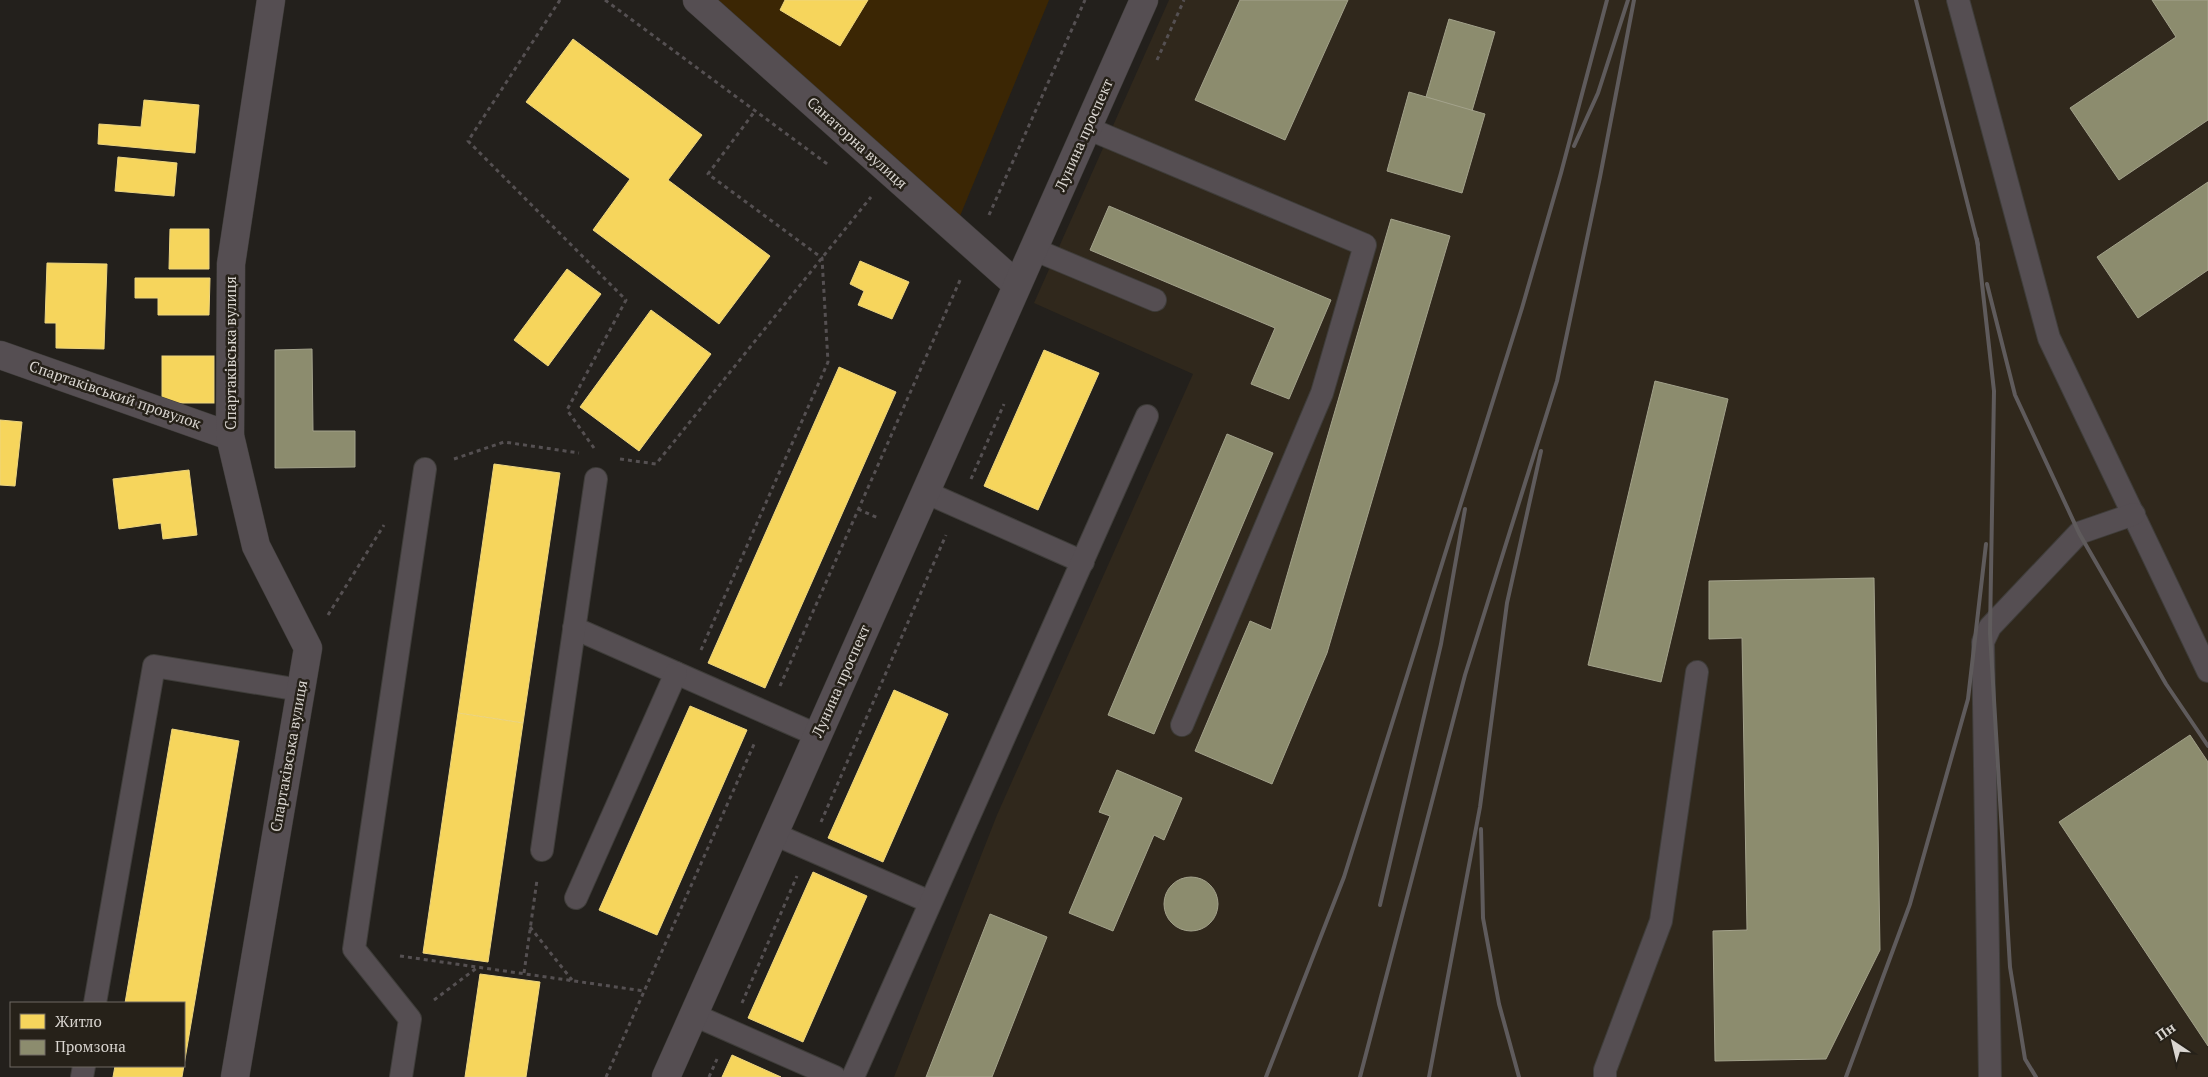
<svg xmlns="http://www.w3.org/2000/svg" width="2208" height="1077" font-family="'PT Serif',serif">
  <rect width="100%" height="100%" fill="#23201c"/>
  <polygon fill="#30281c" points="1169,0 2208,0 2208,1077 894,1077 997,815 1193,374 1034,303"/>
  <polygon fill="#3b2604" points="718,0 1049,0 960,216"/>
  <g fill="#f6d55c" stroke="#edd57f">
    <polygon points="785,0 868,0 840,46 780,10"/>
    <polygon points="573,39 702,135 668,180 770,256 719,324 593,230 630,179 526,102"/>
    <polygon points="144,100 199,105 195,153 98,144 99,124 141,127"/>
    <polygon points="118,157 177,163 174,196 115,191"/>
    <polygon points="170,229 209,229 209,269 169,269"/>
    <polygon points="860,261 909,282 892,319 858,305 864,291 850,284"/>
    <polygon points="47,263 107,264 104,349 56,348 56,323 45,323"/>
    <polygon points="567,269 601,294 548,366 514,340"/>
    <polygon points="135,278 210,278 209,315 158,315 158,298 135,298"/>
    <polygon points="651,310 711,354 639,451 580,407"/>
    <polygon points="1044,350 1099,373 1038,510 984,486"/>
    <rect x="162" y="356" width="52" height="47"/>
    <polygon points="839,367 896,392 765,688 708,663"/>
    <polygon points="0,420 22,422 15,486 0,485"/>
    <polygon points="494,464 560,473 523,723 458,713"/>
    <polygon points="189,470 197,535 163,539 161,523 119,529 113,479"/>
    <polygon points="894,690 948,714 883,862 828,838"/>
    <polygon points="690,706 747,730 657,935 599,910"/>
    <polygon points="458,713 523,723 488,962 423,953"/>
    <polygon points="172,729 239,741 182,1077 113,1077 115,1066 184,1066 184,1003 125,1003"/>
    <polygon points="813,872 867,896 803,1042 748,1018"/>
    <polygon points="480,974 540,982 526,1077 465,1077"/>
    <polygon points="732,1055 781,1077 722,1077"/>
  </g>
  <g fill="#8c8c6e" stroke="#a3a28b">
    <polygon points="1240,0 1348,0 1285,140 1195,100"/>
    <polygon points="2152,0 2208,0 2208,120 2119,180 2070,108 2176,37"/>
    <polygon points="1449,19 1495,32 1472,111 1426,97"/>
    <polygon points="1409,92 1485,114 1462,193 1387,171"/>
    <polygon points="2208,182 2208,270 2138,318 2097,257"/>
    <polygon points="1109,206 1331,300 1289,399 1251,384 1275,328 1090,250"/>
    <polygon points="1391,219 1450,236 1327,653 1272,784 1195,751 1250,621 1271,630"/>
    <polygon points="312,349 313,431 355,431 355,467 275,468 275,350"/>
    <polygon points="1655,381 1728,399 1661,682 1588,665"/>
    <polygon points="1227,434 1273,453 1154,734 1108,715"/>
    <polygon points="1874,578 1880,950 1826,1059 1715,1061 1713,931 1747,930 1742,638 1709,639 1709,581"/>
    <polygon points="2190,735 2208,762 2208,1046 2059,822"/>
    <polygon points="1117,770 1182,798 1164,840 1154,835 1113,931 1069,913 1110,816 1099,812"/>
    <circle cx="1191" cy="904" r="27"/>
    <polygon points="990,914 1047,937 992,1077 926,1077"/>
  </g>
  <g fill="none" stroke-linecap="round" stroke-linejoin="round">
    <defs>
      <g id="service">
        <polyline points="1958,0 2049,338 2208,671"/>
        <polyline points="1087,128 1365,245 1322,393 1182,725"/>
        <polyline points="1033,249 1155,300"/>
        <polyline points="925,492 1083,562"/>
        <polyline points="574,628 817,735"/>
        <polyline points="774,834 930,902"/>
        <polyline points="542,850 596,479"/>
        <polyline points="576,898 676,673"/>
        <polyline points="95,1003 154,666 300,690"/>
        <polyline points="694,1015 835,1077"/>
        <polyline points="82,1077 84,1066"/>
        <polyline points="401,1077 410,1019 354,949 425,469"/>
        <polyline points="853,1077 1147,416"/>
        <polyline points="1605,1077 1605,1070 1661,921 1697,672"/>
        <polyline points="1990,1077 1983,642 1990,627 2079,533 2134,514"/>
      </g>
      <g id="minor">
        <polyline points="697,0 1017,285"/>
        <polyline points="0,355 230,436"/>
        <polyline points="235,1077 308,648 256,546 230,436 231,264 271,0"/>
      </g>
      <polyline id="tertiary" points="666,1077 1144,0"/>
    </defs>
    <use href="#service" stroke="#3f3d3a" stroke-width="24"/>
    <use href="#minor" stroke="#3f3d3a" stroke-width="29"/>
    <use href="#tertiary" stroke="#3f3d3a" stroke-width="29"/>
    <g stroke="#555052" stroke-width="3" stroke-dasharray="4 4" stroke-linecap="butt">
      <polyline points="560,0 468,141 626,300 567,410 594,448"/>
      <polyline points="605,0 830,166"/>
      <polyline points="1157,60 1184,0"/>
      <polyline points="989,215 1085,0"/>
      <polyline points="454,459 504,442 579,453"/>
      <polyline points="620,459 656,464 871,197"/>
      <polyline points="971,479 1004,404"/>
      <polyline points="858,509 878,518"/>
      <polyline points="328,615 384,525"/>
      <polyline points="701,650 828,362 822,258 708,174 755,111"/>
      <polyline points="780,686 961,278"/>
      <polyline points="821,822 946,535"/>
      <polyline points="530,927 572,980"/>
      <polyline points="400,956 644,991"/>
      <polyline points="524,973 537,880"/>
      <polyline points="434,1000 478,967"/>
      <polyline points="742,1003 797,876"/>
      <polyline points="606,1077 755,742"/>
      <polyline points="709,1077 717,1059"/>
    </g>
    <use href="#service" stroke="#554e52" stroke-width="22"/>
    <use href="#minor" stroke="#554e52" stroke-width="28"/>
    <use href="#tertiary" stroke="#554e52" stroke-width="28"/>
    <g stroke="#5f5b5c" stroke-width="4">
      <polyline points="1916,0 1978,245"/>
      <polyline points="1574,146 1598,93 1628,0"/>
      <polyline points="1977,239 1994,391 1990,633 2010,967 2025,1059 2036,1077"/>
      <polyline points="1987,284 2015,395 2079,533 2166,684 2208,746"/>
      <polyline points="1481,829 1483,918 1499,1004 1519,1077"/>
      <polyline points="1380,905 1441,644 1465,509"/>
      <polyline points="1266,1077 1344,877 1522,308 1561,173 1607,0"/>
      <polyline points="1360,1077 1465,675 1557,381 1600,177 1634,0"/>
      <polyline points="1429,1077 1480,807 1507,603 1541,451"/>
      <polyline points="1846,1077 1910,904 1968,699 1986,544"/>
    </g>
  </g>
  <g text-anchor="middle" stroke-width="5" stroke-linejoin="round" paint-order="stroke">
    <g font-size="15" fill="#d9d5d0" stroke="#262119">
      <text transform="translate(1084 135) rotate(-66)" y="5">Лунина проспект</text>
      <text transform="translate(857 143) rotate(42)" y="5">Санаторна вулиця</text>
      <text transform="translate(231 353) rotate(-90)" y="5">Спартаківська вулиця</text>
      <text transform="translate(115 395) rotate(19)" y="5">Спартаківський провулок</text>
      <text transform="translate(841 681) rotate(-66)" y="5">Лунина проспект</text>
      <text transform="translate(289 756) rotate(-80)" y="5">Спартаківська вулиця</text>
    </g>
  </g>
  <rect x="10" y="1002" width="175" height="65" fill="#262119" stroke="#6e6962"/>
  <rect x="20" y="1014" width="25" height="15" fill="#f6d55c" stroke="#6e6962"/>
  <text x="55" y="1027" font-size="15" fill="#d9d5d0">Житло</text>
  <rect x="20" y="1040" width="25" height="15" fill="#8c8c6e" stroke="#6e6962"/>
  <text x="55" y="1052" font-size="15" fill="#d9d5d0">Промзона</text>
  <g transform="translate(2173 1042) rotate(325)" stroke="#262119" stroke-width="4" paint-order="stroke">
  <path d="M0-4L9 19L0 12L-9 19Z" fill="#d9d5d0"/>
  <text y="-8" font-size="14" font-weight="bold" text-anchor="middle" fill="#d9d5d0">Пн</text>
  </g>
</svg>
